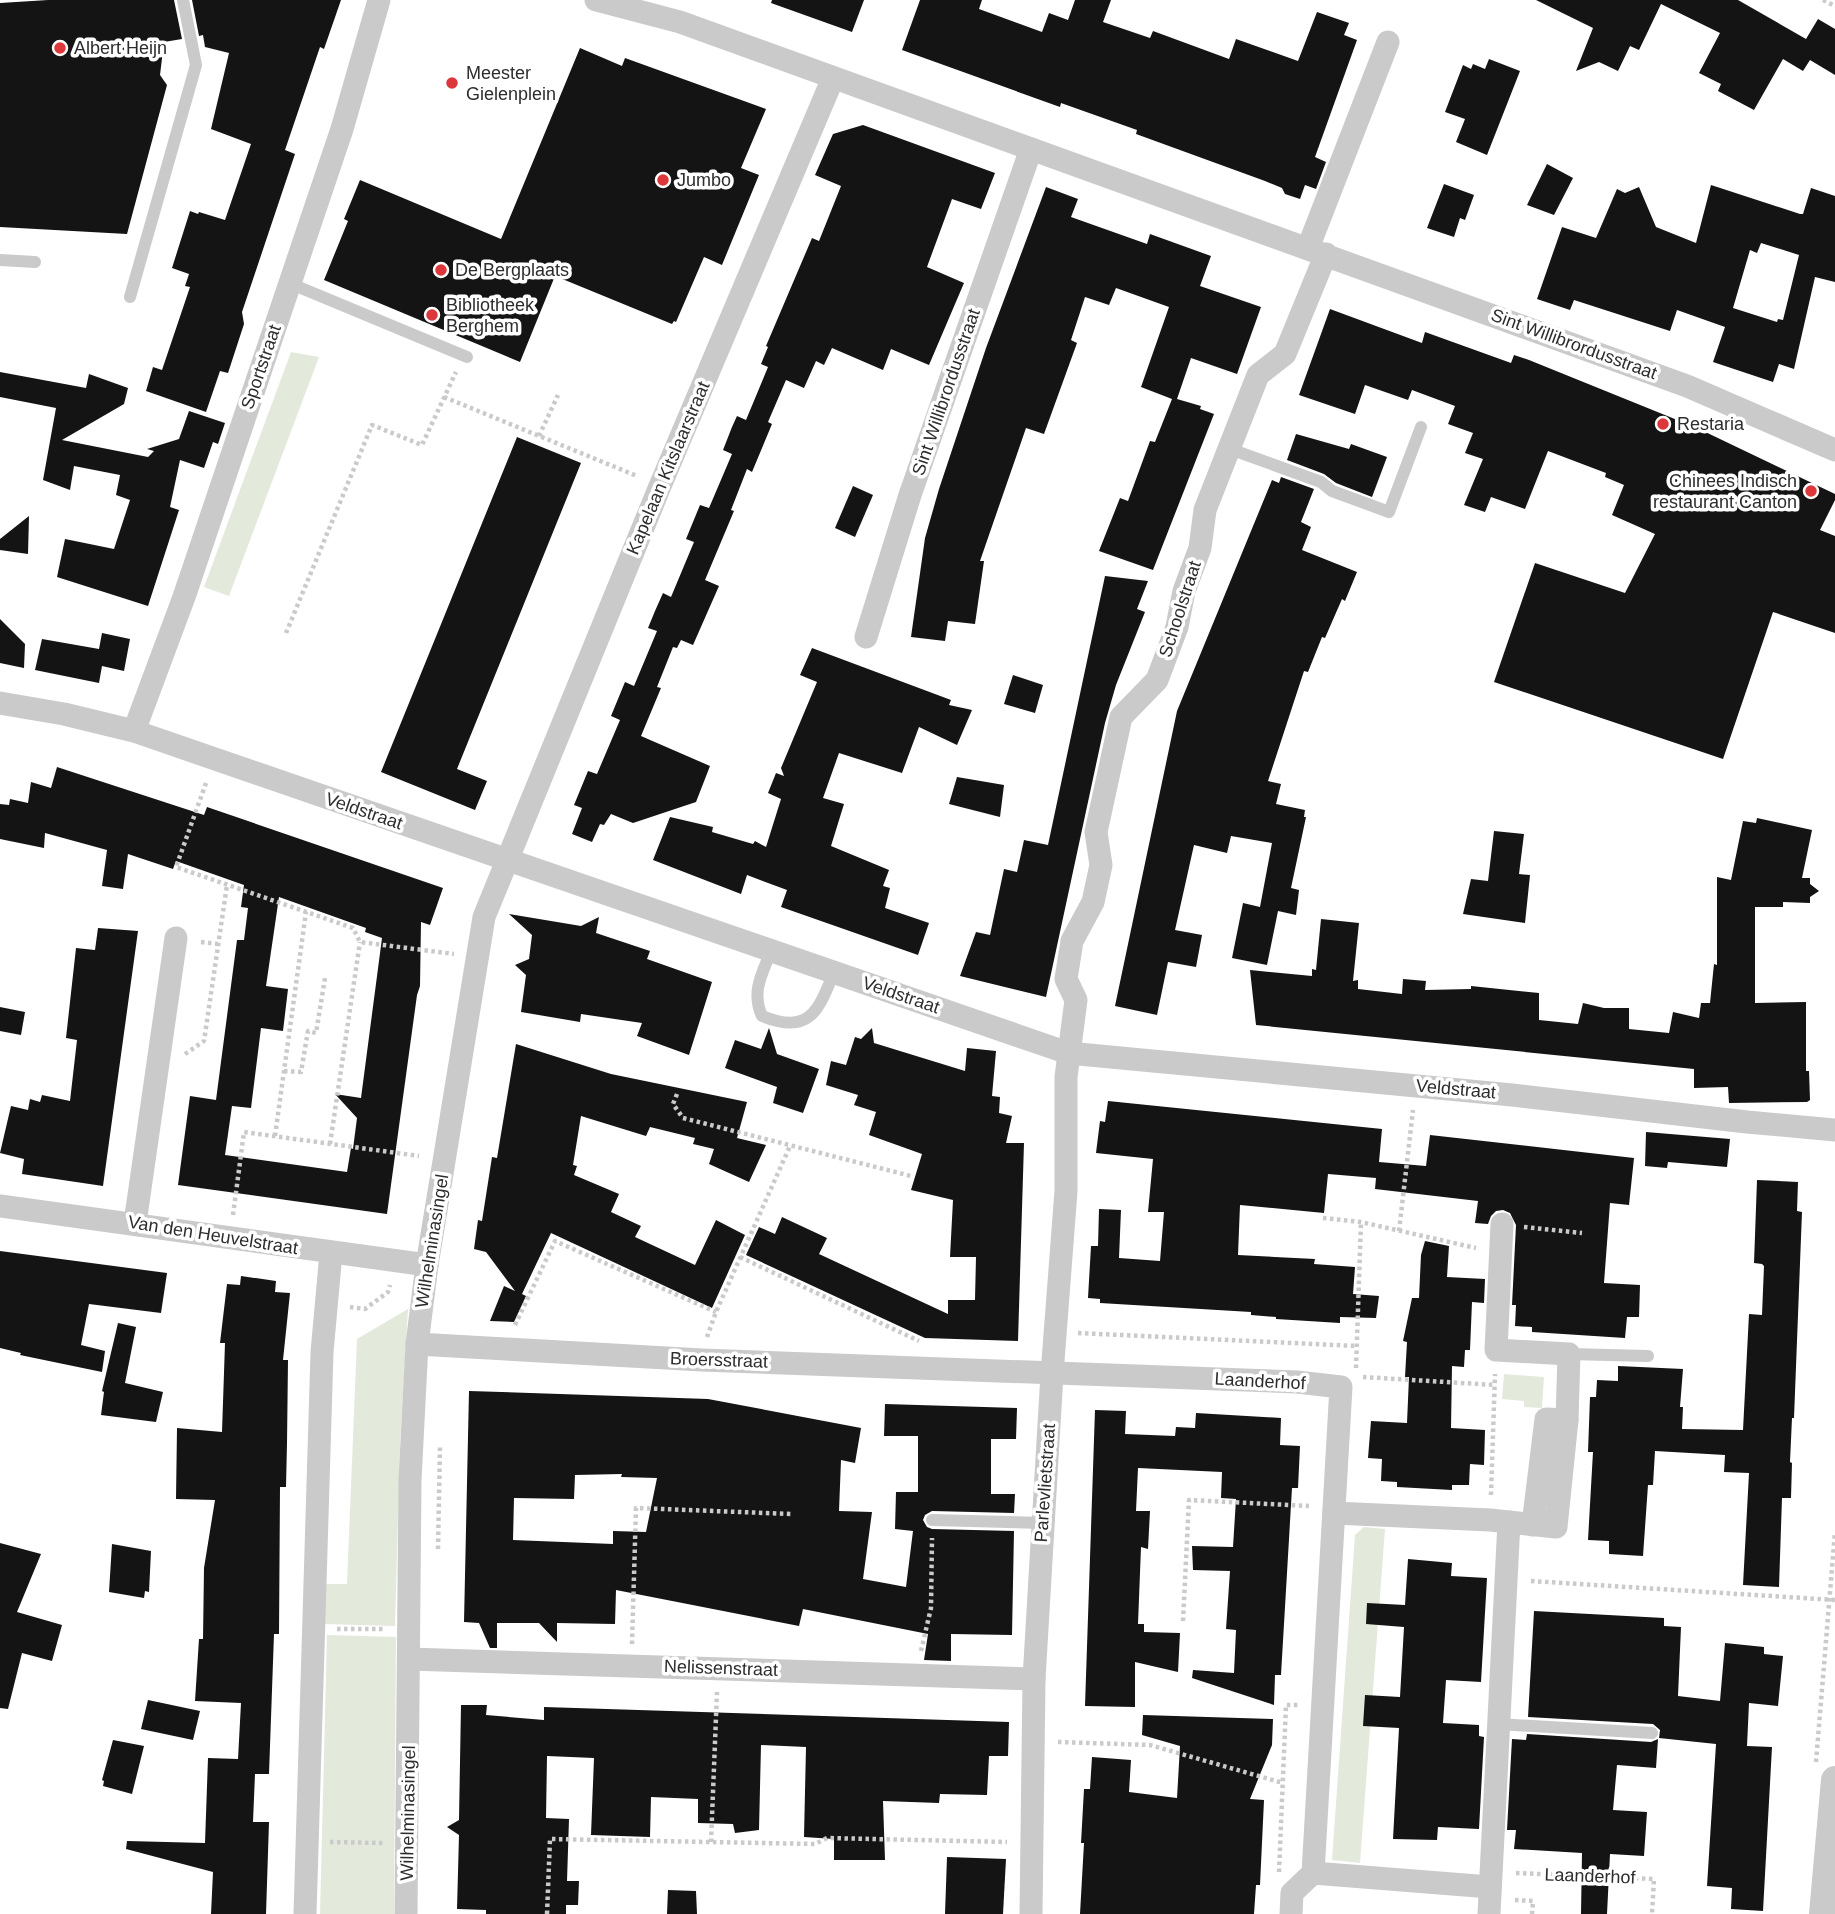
<svg xmlns="http://www.w3.org/2000/svg" width="1835" height="1914" font-family="Arial,sans-serif">
  <rect width="100%" height="100%" fill="#fff"/>
  <g fill="#e3eadc">
    <polygon points="291,352 319,357 229,596 204,587"/>
    <polygon points="408,1309 400,1445 395,1626 324,1624 324,1584 347,1584 357,1339"/>
    <polygon points="1504,1374 1544,1377 1542,1408 1524,1407 1524,1401 1502,1399"/>
    <polygon points="1364,1527 1385,1529 1360,1863 1332,1860 1355,1535"/>
    <polygon points="327,1635 396,1637 394,1914 320,1914"/>
  </g>
  <g fill="#141414" fill-rule="evenodd">
    <polygon points="48,0 174,0 182,39 164,42 160,75 167,85 127,234 0,227 0,3"/>
    <polygon points="192,0 341,0 324,49 320,47 285,150 295,154 242,312 244,324 228,373 220,371 206,412 146,391 153,367 162,370 190,287 185,286 189,274 172,268 190,211 198,214 199,212 225,220 251,144 211,129 229,53 205,47 203,35 199,36"/>
    <polygon points="772,0 864,0 852,32 771,3"/>
    <polygon points="920,0 982,0 979,9 1042,32 1049,13 1068,20 1075,0 1111,0 1103,22 1150,38 1153,31 1229,59 1236,39 1298,61 1317,12 1349,23 1344,35 1357,40 1315,157 1326,162 1316,189 1305,185 1300,199 1285,194 1282,188 1265,181 1136,134 1137,130 1061,103 1060,107 902,50"/>
    <polygon points="1536,0 1738,0 1806,39 1818,19 1835,29 1835,75 1810,60 1803,71 1783,59 1754,110 1718,91 1721,84 1699,73 1720,33 1661,4 1639,50 1630,46 1618,71 1599,62 1576,71 1593,28"/>
    <polygon points="580,48 622,66 625,58 766,109 741,168 759,175 722,265 704,257 676,322 674,321 672,324 555,276 520,362 324,280 348,221 344,219 360,180 501,239"/>
    <polygon points="1489,59 1520,71 1487,155 1456,142 1465,119 1445,112 1463,65 1471,69 1473,64 1485,69"/>
    <polygon points="863,125 995,173 981,209 952,199 927,267 964,283 929,365 891,349 883,370 832,348 824,365 816,361 804,388 786,380 768,422 772,424 752,472 747,469 731,510 734,511 705,580 719,586 693,645 681,640 677,648 673,647 657,687 661,688 641,736 710,766 696,802 633,823 611,814 604,825 600,824 592,842 572,834 582,808 574,805 588,771 597,774 620,720 611,716 625,682 634,686 657,631 648,628 655,611 663,593 671,597 694,542 686,539 700,505 709,508 732,454 723,450 732,427 737,416 746,420 768,367 761,364 768,347 766,346 812,238 819,241 841,186 815,175 833,134"/>
    <polygon points="1547,164 1573,178 1554,215 1527,205"/>
    <polygon points="1444,184 1474,195 1465,220 1460,218 1454,237 1427,228"/>
    <path d="M1711,185L1800,214H1803L1811,188L1835,196V282L1815,277L1794,369L1779,364L1773,382L1713,362L1725,327L1677,310L1670,331L1574,300L1570,310L1537,299L1562,227L1596,238L1617,189L1625,193L1639,187L1656,227L1696,243ZM1761,243L1799,255L1783,320L1778,319L1777,322L1733,308L1750,250L1757,253Z"/>
    <polygon points="1046,187 1078,199 1071,217 1147,244 1150,234 1211,256 1200,286 1261,307 1237,374 1191,358 1177,399 1201,406 1200,409 1214,414 1153,570 1099,551 1120,498 1128,501 1150,441 1155,442 1172,399 1141,387 1169,307 1116,288 1109,305 1085,297 1071,340 1077,343 1044,434 1026,428 980,561 984,561 975,624 948,621 945,641 911,637 925,538 939,489 986,348"/>
    <polygon points="1330,309 1422,343 1425,332 1511,363 1514,355 1529,360 1697,428 1835,494 1835,500 1820,530 1835,536 1835,633 1773,612 1723,759 1494,682 1535,563 1625,593 1655,534 1612,515 1624,485 1605,477 1606,473 1548,451 1525,509 1491,497 1485,512 1464,505 1483,459 1465,453 1473,433 1448,424 1455,406 1412,390 1408,400 1365,385 1355,414 1299,395"/>
    <polygon points="0,372 86,388 89,374 128,388 124,404 62,440 148,457 154,451 147,449 179,439 189,411 225,423 218,444 213,442 204,468 180,460 170,507 179,510 148,606 57,577 65,539 114,549 130,500 116,495 120,475 74,466 70,490 43,480 56,408 0,397"/>
    <polygon points="1296,434 1349,449 1351,444 1387,457 1372,497 1336,483 1324,474 1287,460"/>
    <polygon points="517,437 581,463 457,769 487,781 475,810 381,772"/>
    <polygon points="1281,477 1314,489 1301,522 1311,527 1302,550 1357,572 1345,601 1342,599 1325,638 1322,637 1308,672 1304,671 1268,781 1281,784 1276,804 1305,810 1304,817 1306,817 1291,888 1299,890 1296,915 1278,911 1267,965 1232,958 1243,903 1260,907 1272,843 1231,836 1227,853 1194,845 1175,930 1202,935 1196,967 1168,962 1157,1015 1115,1006 1177,711 1272,480 1279,483"/>
    <polygon points="853,486 873,495 855,537 835,528"/>
    <polygon points="29,516 28,554 0,550 0,539"/>
    <polygon points="1105,576 1148,581 1137,609 1145,612 1116,685 1105,723 1046,997 960,976 976,932 990,935 1004,869 1017,872 1024,840 1048,845"/>
    <polygon points="0,619 25,644 24,668 0,663"/>
    <polygon points="102,633 130,639 124,671 102,666 99,683 35,670 42,639 99,649"/>
    <polygon points="812,648 951,700 949,705 972,710 957,745 919,727 902,773 839,753 823,798 844,804 831,846 889,870 883,886 890,888 885,908 929,923 918,955 781,907 787,890 747,875 741,894 653,860 670,817 713,827 712,832 753,844 755,841 766,847 781,799 768,793 776,773 784,776 781,768 817,682 800,675"/>
    <polygon points="1013,675 1043,685 1035,713 1004,704"/>
    <path d="M57,767L204,815L207,807L443,888L430,925L421,922L420,986L417,995L387,1214L178,1185L190,1096L216,1100L237,940H244L248,908L241,907L244,885L176,861L173,869L128,854L123,889L102,886L107,850L45,833L44,848L0,839V804L9,805L10,799L28,803L31,782L51,788ZM279,897L366,928L365,932L382,938L361,1098L335,1094L357,1118L353,1149L351,1148L347,1172L225,1155L232,1106L251,1108L261,1028L283,1031L288,989L266,986Z"/>
    <polygon points="957,777 1004,785 1000,817 949,804"/>
    <polygon points="1757,818 1812,830 1802,878 1810,878 1810,884 1819,891 1810,897 1810,903 1783,902 1783,907 1755,907 1755,1003 1806,1002 1806,1071 1809,1071 1810,1100 1807,1102 1729,1103 1728,1087 1694,1088 1694,1069 1256,1025 1250,970 1312,976 1312,969 1316,970 1321,919 1359,923 1353,981 1358,980 1358,989 1402,994 1403,979 1426,981 1425,990 1471,989 1471,986 1539,993 1539,1020 1578,1024 1583,1003 1604,1008 1629,1008 1629,1029 1669,1033 1673,1012 1699,1018 1701,1003 1710,1003 1714,964 1717,965 1717,877 1731,880 1743,821 1756,823"/>
    <polygon points="1494,831 1524,834 1519,874 1530,875 1525,923 1463,914 1471,879 1488,881"/>
    <polygon points="509,914 581,926 599,917 596,933 650,951 647,959 712,982 689,1055 637,1036 642,1023 581,1014 580,1022 521,1012 526,975 515,965 529,959 532,935"/>
    <polygon points="98,928 138,931 103,1186 22,1174 24,1159 0,1153 11,1106 28,1110 30,1099 40,1102 42,1095 70,1101 77,1040 66,1038 76,948 95,950"/>
    <polygon points="0,1007 25,1012 21,1035 0,1031"/>
    <polygon points="769,1028 777,1054 819,1069 803,1113 773,1103 777,1087 725,1068 735,1040 761,1049"/>
    <polygon points="872,1028 874,1043 965,1071 967,1048 996,1051 992,1096 1000,1097 999,1113 1012,1116 1006,1143 1024,1143 1018,1341 925,1338 746,1255 759,1227 775,1234 782,1217 827,1238 819,1254 948,1314 948,1300 975,1300 976,1257 950,1257 953,1200 911,1190 922,1154 869,1135 876,1112 854,1105 858,1095 826,1085 831,1061 846,1065 855,1037 861,1039"/>
    <polygon points="516,1044 611,1074 747,1102 737,1138 766,1145 749,1182 709,1164 714,1149 693,1144 695,1138 650,1127 646,1136 581,1116 573,1165 577,1166 574,1175 619,1194 611,1212 641,1226 635,1237 695,1265 716,1220 745,1235 712,1308 551,1233 522,1294 526,1296 514,1322 490,1321 504,1286 515,1291 486,1252 474,1249 478,1220 482,1221 492,1157 497,1158"/>
    <polygon points="1108,1101 1382,1129 1379,1162 1426,1166 1430,1135 1634,1158 1629,1205 1610,1203 1604,1283 1640,1285 1639,1317 1627,1317 1625,1338 1532,1332 1532,1327 1515,1326 1516,1305 1512,1305 1516,1225 1510,1213 1503,1210 1496,1211 1491,1216 1488,1224 1475,1223 1478,1201 1375,1189 1376,1178 1328,1174 1324,1213 1240,1205 1238,1255 1315,1259 1314,1264 1355,1267 1353,1294 1379,1296 1376,1318 1340,1317 1340,1323 1276,1319 1276,1317 1251,1315 1251,1312 1100,1303 1100,1299 1088,1298 1091,1246 1098,1246 1099,1209 1121,1210 1119,1258 1160,1261 1164,1212 1148,1212 1153,1159 1096,1153 1100,1121 1105,1122"/>
    <polygon points="1646,1132 1730,1139 1727,1167 1668,1162 1667,1168 1645,1166"/>
    <polygon points="1757,1180 1798,1182 1797,1211 1802,1212 1794,1418 1792,1418 1790,1462 1792,1463 1791,1498 1782,1498 1779,1587 1743,1585 1749,1473 1724,1472 1725,1455 1655,1451 1653,1485 1648,1485 1643,1556 1609,1554 1609,1541 1588,1540 1593,1452 1588,1452 1590,1397 1596,1397 1597,1380 1618,1381 1618,1366 1683,1369 1680,1407 1683,1407 1682,1429 1743,1430 1749,1314 1762,1315 1764,1266 1762,1264 1754,1263"/>
    <polygon points="1425,1241 1449,1246 1447,1277 1485,1279 1484,1303 1472,1302 1470,1350 1465,1350 1464,1367 1452,1366 1451,1428 1485,1430 1484,1465 1470,1464 1469,1485 1452,1485 1452,1490 1397,1487 1397,1482 1381,1481 1382,1459 1368,1458 1371,1421 1407,1423 1409,1377 1405,1377 1407,1342 1403,1341 1412,1298 1419,1298 1421,1255"/>
    <polygon points="0,1251 167,1273 161,1313 89,1304 81,1345 105,1351 102,1372 20,1355 21,1353 0,1348"/>
    <polygon points="241,1276 276,1281 275,1292 290,1293 283,1360 288,1360 287,1443 286,1487 280,1487 279,1634 274,1634 269,1774 255,1774 253,1822 269,1822 266,1914 211,1914 213,1872 126,1849 127,1841 205,1843 208,1758 238,1759 241,1703 195,1701 199,1639 203,1639 204,1568 215,1500 176,1499 177,1428 222,1432 225,1343 220,1343 227,1284 240,1285"/>
    <polygon points="118,1323 136,1327 125,1383 163,1392 156,1422 101,1415 104,1392 102,1391"/>
    <path d="M469,1391L708,1399L861,1428L855,1463L841,1460L839,1511L872,1512L863,1579L906,1587L913,1531L895,1529L896,1492H918V1436H884L885,1404L1017,1408L1016,1439H991V1494H1015L1014,1513L932,1511L925,1515L923,1520L927,1527L932,1529L1014,1531L1012,1635L951,1634V1661L924,1660L928,1634L803,1609L799,1626L616,1590L615,1624L557,1623V1642L539,1623H497V1648H490L479,1623L464,1622ZM622,1474L621,1477L657,1478L646,1532L613,1531V1544L513,1540L514,1498L574,1499L575,1475Z"/>
    <polygon points="1095,1410 1126,1411 1125,1434 1175,1436 1176,1427 1195,1428 1196,1413 1281,1418 1280,1445 1300,1446 1298,1488 1292,1488 1281,1675 1275,1675 1274,1705 1192,1678 1193,1670 1234,1673 1236,1630 1226,1629 1230,1571 1193,1570 1192,1546 1233,1547 1236,1499 1221,1498 1222,1472 1138,1468 1136,1511 1150,1511 1148,1549 1141,1547 1138,1624 1144,1624 1144,1632 1180,1633 1178,1672 1135,1662 1135,1707 1085,1706"/>
    <polygon points="0,1543 41,1554 17,1612 62,1625 52,1661 22,1653 8,1709 0,1708"/>
    <polygon points="112,1544 151,1551 149,1592 145,1591 144,1598 109,1592"/>
    <polygon points="1408,1559 1452,1563 1451,1576 1487,1578 1481,1682 1446,1680 1443,1723 1479,1725 1479,1736 1484,1737 1479,1829 1438,1827 1437,1840 1393,1839 1399,1728 1363,1726 1365,1695 1400,1697 1404,1627 1366,1624 1367,1603 1405,1605"/>
    <polygon points="1534,1611 1664,1618 1664,1626 1681,1627 1678,1696 1720,1701 1725,1643 1764,1647 1764,1654 1783,1656 1778,1706 1749,1703 1747,1746 1772,1747 1763,1911 1731,1909 1732,1888 1707,1886 1716,1744 1659,1738 1660,1730 1653,1724 1528,1717"/>
    <polygon points="148,1700 200,1711 193,1740 141,1729"/>
    <polygon points="461,1705 487,1705 486,1715 544,1720 544,1707 1009,1722 1008,1756 989,1756 987,1795 940,1794 939,1803 883,1801 885,1860 834,1860 834,1839 804,1837 806,1747 761,1745 759,1830 735,1833 733,1824 698,1823 698,1799 651,1797 650,1837 591,1835 594,1758 547,1756 546,1818 569,1819 567,1881 579,1881 578,1905 566,1905 566,1914 486,1914 486,1910 457,1909 459,1835 447,1827 459,1820"/>
    <polygon points="1143,1715 1273,1719 1272,1745 1250,1799 1264,1800 1260,1885 1256,1885 1254,1914 1080,1914 1084,1843 1081,1843 1084,1789 1090,1789 1092,1757 1131,1760 1129,1792 1177,1798 1180,1746 1142,1735"/>
    <polygon points="1527,1734 1651,1742 1658,1739 1656,1768 1617,1765 1613,1810 1647,1812 1644,1856 1610,1854 1607,1914 1581,1914 1582,1853 1514,1849 1516,1830 1507,1830 1512,1739 1526,1740"/>
    <polygon points="113,1740 144,1746 132,1794 103,1786 104,1781 102,1780"/>
    <polygon points="947,1857 1006,1859 1003,1914 945,1914"/>
    <polygon points="668,1890 696,1891 697,1914 667,1914"/>
  </g>
  <g fill="none" stroke-linecap="round" stroke-linejoin="round">
    <g stroke="#cacaca" stroke-width="4.5" stroke-dasharray="3.5 3.5" stroke-linecap="butt">
      <polyline points="1823,0 1835,6"/>
      <polyline points="444,397 637,476"/>
      <polyline points="539,436 558,395"/>
      <polyline points="286,633 372,425 422,445 456,372"/>
      <polyline points="206,783 176,867 353,928 360,942 454,954"/>
      <polyline points="201,942 218,944"/>
      <polyline points="185,1054 204,1041 227,885"/>
      <polyline points="284,1071 301,1072 308,1031 316,1033 325,978"/>
      <polyline points="677,1094 673,1104 683,1118 911,1176"/>
      <polyline points="275,1136 306,912"/>
      <polyline points="330,1144 360,942"/>
      <polyline points="233,1215 244,1132 419,1156"/>
      <polyline points="1323,1218 1361,1222 1476,1248"/>
      <polyline points="1524,1227 1582,1233"/>
      <polyline points="1399,1231 1413,1110"/>
      <polyline points="740,1257 919,1341"/>
      <polyline points="350,1307 365,1309 388,1292 390,1285"/>
      <polyline points="515,1325 555,1241 716,1312"/>
      <polyline points="1078,1333 1357,1346"/>
      <polyline points="707,1337 716,1312 790,1146"/>
      <polyline points="1356,1368 1361,1222"/>
      <polyline points="1363,1377 1495,1385"/>
      <polyline points="1491,1495 1495,1374"/>
      <polyline points="438,1549 440,1446"/>
      <polyline points="1531,1581 1835,1600"/>
      <polyline points="1183,1621 1189,1500 1309,1506"/>
      <polyline points="337,1629 384,1629"/>
      <polyline points="632,1644 636,1508 791,1514"/>
      <polyline points="921,1651 931,1608 932,1538"/>
      <polyline points="1058,1742 1150,1745 1283,1783"/>
      <polyline points="1816,1762 1835,1532"/>
      <polyline points="330,1842 384,1843"/>
      <polyline points="711,1842 717,1692"/>
      <polyline points="1279,1872 1286,1705 1300,1705"/>
      <polyline points="1516,1873 1654,1879 1652,1914"/>
      <polyline points="1515,1900 1533,1901 1532,1914"/>
      <polyline points="547,1914 550,1839 815,1844 827,1838 1007,1842"/>
    </g>
    <g stroke="#cacaca" stroke-width="12">
      <polyline points="0,260 35,262"/>
      <polyline points="289,283 467,357"/>
      <polyline points="130,297 196,65 183,0"/>
      <polyline points="1230,449 1321,482 1332,491 1389,512 1421,427"/>
      <path d="M771,951C762,974 751,992 762,1016C809,1035 818,1012 834,972"/>
      <polyline points="1569,1354 1648,1356"/>
      <polyline points="932,1520 1043,1523"/>
      <polyline points="1498,1724 1652,1733"/>
    </g>
    <g stroke="#cacaca" stroke-width="23">
      <polyline points="596,0 680,22 1687,386 1835,450"/>
      <polyline points="1308,248 1388,42"/>
      <polyline points="866,637 910,495 1031,149"/>
      <polyline points="0,703 64,714 134,731 1068,1053 1512,1095 1747,1122 1835,1130"/>
      <polyline points="134,731 184,597 342,129 379,0"/>
      <polyline points="0,1206 427,1265"/>
      <polyline points="135,1223 176,938"/>
      <polyline points="417,1344 702,1360 1297,1382 1341,1387 1313,1873 1292,1893 1291,1914"/>
      <polyline points="1334,1513 1490,1520 1556,1527 1567,1420 1569,1354 1496,1350 1502,1224"/>
      <polyline points="1533,1525 1546,1419 1567,1420"/>
      <polyline points="409,1659 1034,1679"/>
      <polyline points="1313,1873 1490,1887"/>
      <polyline points="305,1914 322,1352 331,1253"/>
      <polyline points="406,1914 410,1480 417,1344 427,1265 484,917 660,486 833,78"/>
      <polyline points="1031,1914 1034,1679 1052,1374 1066,1191 1066,1077 1076,1000 1066,979 1072,941 1093,902 1101,865 1096,832 1121,717 1157,680 1177,627 1184,591 1200,548 1205,510 1258,375 1285,354 1326,254"/>
      <polyline points="1489,1914 1509,1522"/>
    </g>
    <polyline stroke="#cacaca" stroke-width="28" points="1823,1914 1835,1780"/>
  </g>
  <g fill="#dc373b" stroke="#fff" stroke-width="2.5">
    <circle cx="60" cy="48" r="7"/>
    <circle cx="452" cy="83" r="7"/>
    <circle cx="663" cy="180" r="7"/>
    <circle cx="441" cy="270" r="7"/>
    <circle cx="432" cy="315" r="7"/>
    <circle cx="1663" cy="424" r="7"/>
    <circle cx="1811" cy="491" r="7"/>
  </g>
  <g text-anchor="middle" stroke-width="7" stroke-linejoin="round" paint-order="stroke">
    <g font-size="18" fill="#2d2d2d" stroke="#fff" text-anchor="start">
      <text x="74" y="54">Albert Heijn</text>
      <text x="466" y="79">Meester<tspan x="466" dy="21">Gielenplein</tspan></text>
      <text x="677" y="186">Jumbo</text>
      <text x="455" y="276">De Bergplaats</text>
      <text x="446" y="311">Bibliotheek<tspan x="446" dy="21">Berghem</tspan></text>
      <text x="1677" y="430">Restaria</text>
      <text x="1797" y="487" text-anchor="end">Chinees Indisch<tspan x="1797" dy="21">restaurant Canton</tspan></text>
    </g>
    <g font-size="18" fill="#2d2d2d" stroke="#fff">
      <text transform="translate(1574 344) rotate(20)" y="6">Sint Willibrordusstraat</text>
      <text transform="translate(261 367) rotate(-71)" y="6">Sportstraat</text>
      <text transform="translate(946 392) rotate(-71)" y="6">Sint Willibrordusstraat</text>
      <text transform="translate(668 468) rotate(-67)" y="6">Kapelaan Kitslaarstraat</text>
      <text transform="translate(1180 609) rotate(-72)" y="6">Schoolstraat</text>
      <text transform="translate(364 811) rotate(19)" y="6">Veldstraat</text>
      <text transform="translate(901 995) rotate(19)" y="6">Veldstraat</text>
      <text transform="translate(1456 1089) rotate(5)" y="6">Veldstraat</text>
      <text transform="translate(213 1235) rotate(9)" y="6">Van den Heuvelstraat</text>
      <text transform="translate(432 1241) rotate(-81)" y="6">Wilhelminasingel</text>
      <text transform="translate(719 1360) rotate(2)" y="6">Broersstraat</text>
      <text transform="translate(1260 1381) rotate(3)" y="6">Laanderhof</text>
      <text transform="translate(1045 1483) rotate(-86)" y="6">Parlevlietstraat</text>
      <text transform="translate(721 1668) rotate(2)" y="6">Nelissenstraat</text>
      <text transform="translate(408 1813) rotate(-89)" y="6">Wilhelminasingel</text>
      <text transform="translate(1590 1876) rotate(2)" y="6">Laanderhof</text>
    </g>
  </g>
</svg>
